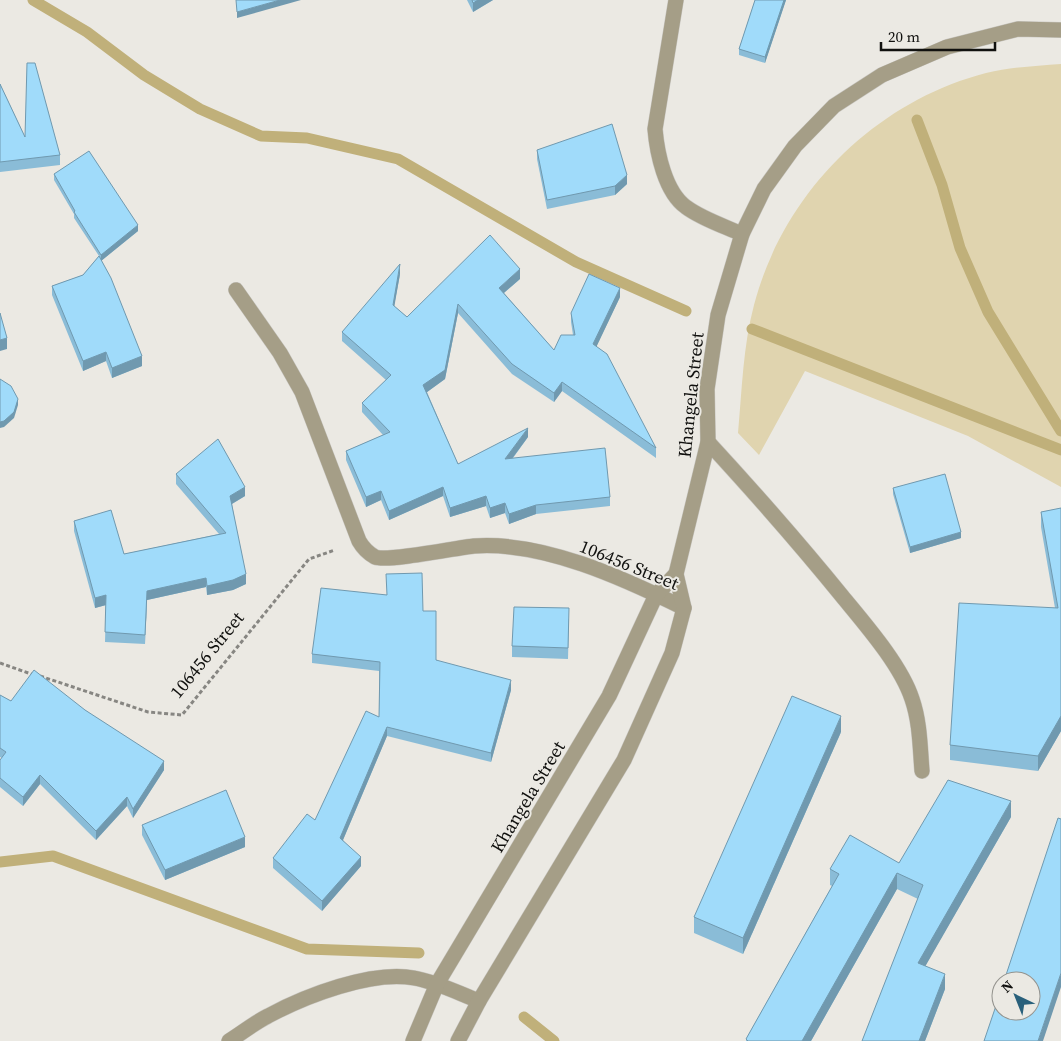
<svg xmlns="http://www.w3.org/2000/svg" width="1061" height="1041" font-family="'Source Serif 4',serif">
  <rect width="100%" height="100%" fill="#ebe9e3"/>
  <path fill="#e0d4af" d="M1061,64V487L968,436L805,371L759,455L738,433C742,390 743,346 754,305C783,194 874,102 986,73C1011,67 1036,66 1061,64Z"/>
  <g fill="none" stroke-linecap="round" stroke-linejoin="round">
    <g stroke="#c0b07a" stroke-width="11">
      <polyline points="33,0 87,32 144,75 200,109 261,136 307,138 398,159 576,262 686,311"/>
      <polyline points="917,120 942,185 960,248 988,312 1061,431"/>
      <polyline points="752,329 1061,450"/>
      <polyline points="0,862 53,856 307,949 419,953"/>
      <polyline points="524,1017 554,1041"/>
    </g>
    <defs>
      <path id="service" d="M708,442C754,492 799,543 842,596C865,624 901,665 912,699C920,722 920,747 922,771"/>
      <g id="minor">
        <path d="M676,0L655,129C657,153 665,192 686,207C702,219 724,226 742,234"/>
        <path d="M236,290L280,353L302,392L359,541C363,548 368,553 375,557C388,562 455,548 474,546C543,541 623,578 684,608"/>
        <path d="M229,1041C242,1033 254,1023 268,1016C305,996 372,970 414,978C437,982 458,993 479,1001"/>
      </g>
      <g id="tertiary">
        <polyline points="413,1041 437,984 609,696 656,595 676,574"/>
        <polyline points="458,1041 479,1001 624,760 672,653 684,608 676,574 708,442 707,389 718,315 742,234 764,189 795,146 834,106 882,75 947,47 1018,29 1061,30"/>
      </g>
    </defs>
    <use href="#service" stroke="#c8c6c1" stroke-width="16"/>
    <use href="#minor" stroke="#c8c6c1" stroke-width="16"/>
    <use href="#tertiary" stroke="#c8c6c1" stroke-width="16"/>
    <g stroke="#878682" stroke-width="3" stroke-dasharray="4 2.5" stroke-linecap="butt">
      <polyline points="0,663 34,675"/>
      <polyline points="40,676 148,712 182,715 309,559 335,550"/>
    </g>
    <use href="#service" stroke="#a59e87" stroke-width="15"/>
    <use href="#minor" stroke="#a59e87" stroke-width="15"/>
    <use href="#tertiary" stroke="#a59e87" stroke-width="15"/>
  </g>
  <g fill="#8abcd7">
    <polygon points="467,0 493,0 473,12"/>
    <polygon points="755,0 786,0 765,63 739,55 739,49"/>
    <polygon points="0,84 25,137 60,155 60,165 0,172"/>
    <polygon points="537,150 627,184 615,195 547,209 537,159"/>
    <polygon points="54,174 138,231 101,261 142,366 112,378 106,361 83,371 52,295 52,286 83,275 99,256 74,218 74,214 54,180"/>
    <polygon points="400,274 394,306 407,317 520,279 504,293 554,350 573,335 571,322 571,313 620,297 596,347 656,448 656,458 562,391 554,402 512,374 458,313 445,379 427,392 458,464 528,437 513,458 610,497 610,506 536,514 509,524 505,513 490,518 486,506 450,517 443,496 389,520 381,500 366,507 346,460 346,451 383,435 362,412 362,403 386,380 342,341 342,332"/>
    <polygon points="176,474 245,496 232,504 246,584 233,590 207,595 206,587 147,600 145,644 105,642 106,605 95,608 74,531 74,521 124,554 219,534 176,484"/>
    <polygon points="893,488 961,538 910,553 893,494"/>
    <polygon points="1061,508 1061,731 1038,771 950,760 950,745 1055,608 1041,527 1041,512"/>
    <polygon points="423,611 436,660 511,690 491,762 387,736 343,840 361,866 322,911 273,868 273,858 315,820 379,717 379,671 312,663 312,654"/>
    <polygon points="569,619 568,659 512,657 512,646"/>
    <polygon points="0,695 11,701 85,710 164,770 133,818 127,806 96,840 40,784 23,806 0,787 0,760 2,758 0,757"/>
    <polygon points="841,732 743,954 694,933 694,917"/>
    <polygon points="1011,817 925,966 945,989 925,1041 862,1041 918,899 897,889 811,1041 746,1041 746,1039 832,886 830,885 830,869 899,863"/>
    <polygon points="142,825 245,847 165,880 142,835"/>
  </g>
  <g fill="#7099af">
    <polygon points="280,0 301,0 237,18 237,12"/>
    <polygon points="478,0 493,0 473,12 473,3"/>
    <polygon points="784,0 786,0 765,63 765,57"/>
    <polygon points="627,175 627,184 615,195 615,186"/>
    <polygon points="138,225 138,231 101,261 101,255"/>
    <polygon points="400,264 400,274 393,314 393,305"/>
    <polygon points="520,269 520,279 499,297 499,288"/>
    <polygon points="620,288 620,297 593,354 593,344"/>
    <polygon points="458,304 458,313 445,379 423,395 423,385"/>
    <polygon points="7,338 7,349 0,351 0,340"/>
    <polygon points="106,352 106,361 83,371 83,361"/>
    <polygon points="142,356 142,366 112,378 112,368"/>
    <polygon points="562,382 562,391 554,402 554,393"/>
    <polygon points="18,399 18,405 14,418 4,427 0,428 0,422"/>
    <polygon points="528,428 528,437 505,468 505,459"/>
    <polygon points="245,487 245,496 230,505 230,496"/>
    <polygon points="443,487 443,496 389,520 389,511"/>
    <polygon points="381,491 381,500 366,507 366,497"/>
    <polygon points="486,496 486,506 450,517 450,508"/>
    <polygon points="505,503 505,513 490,518 490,508"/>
    <polygon points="536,505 536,514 509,524 509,514"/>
    <polygon points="961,532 961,538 910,553 910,547"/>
    <polygon points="246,574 246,584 233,590 207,595 207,586"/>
    <polygon points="206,578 206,587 147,600 145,644 147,591"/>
    <polygon points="106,595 106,605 95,608 95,598"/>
    <polygon points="511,680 511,690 491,762 491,753"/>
    <polygon points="841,716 841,732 743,954 743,938"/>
    <polygon points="1061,716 1061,731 1038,771 1038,756"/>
    <polygon points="387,727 387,736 340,847 340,838"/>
    <polygon points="164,761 164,770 133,818 133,809"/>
    <polygon points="40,775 40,784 23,806 23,797"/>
    <polygon points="127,797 127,806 96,840 96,831"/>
    <polygon points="1011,801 1011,817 918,979 918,963"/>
    <polygon points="245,837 245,847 165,880 165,870"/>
    <polygon points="361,857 361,866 322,911 322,901"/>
    <polygon points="897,873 897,889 811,1041 802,1041"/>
    <polygon points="1061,973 1061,987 1043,1041 1038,1041"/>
    <polygon points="945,974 945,989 925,1041 919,1041"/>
  </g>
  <g fill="#a0dbfa" stroke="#7099af">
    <polygon points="236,0 280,0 237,12"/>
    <polygon points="472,0 478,0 473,3"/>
    <polygon points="755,0 784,0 765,57 739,49"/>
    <polygon points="27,63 35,63 60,155 0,162 0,84 25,137"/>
    <polygon points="612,124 627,175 615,186 547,200 537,150"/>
    <polygon points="89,151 138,225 101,255 74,212 75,211 54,174"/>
    <polygon points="490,235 520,269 499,288 554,350 561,335 575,335 571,313 589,274 620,288 593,344 607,354 656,448 562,382 554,393 512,364 458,304 445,370 423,385 458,464 528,428 505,459 605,448 610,497 536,505 509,514 505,503 490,508 486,496 450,508 443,487 389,511 381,491 366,497 346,451 390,432 362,403 391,375 342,332 400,264 393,305 407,317"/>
    <polygon points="99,256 111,278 142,356 112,368 106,352 83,361 52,286 83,275"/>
    <polygon points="0,313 7,338 0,340"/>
    <polygon points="0,379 11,386 18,399 14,412 4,421 0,422"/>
    <polygon points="218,439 245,487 230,496 246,574 233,580 207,586 206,578 147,591 145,635 105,632 106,595 95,598 74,521 111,510 124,554 226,533 176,474"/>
    <polygon points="945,474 961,532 910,547 893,488"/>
    <polygon points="1061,508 1061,716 1038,756 950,745 959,603 1058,608 1041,512"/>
    <polygon points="422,573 423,611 436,611 436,660 511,680 491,753 387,727 340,838 361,857 322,901 273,858 307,814 315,820 366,711 379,717 380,662 312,654 321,588 387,595 386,574"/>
    <polygon points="514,607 569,608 568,648 512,646"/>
    <polygon points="34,670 85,710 164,761 133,809 127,797 96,831 40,775 23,797 0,778 0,760 6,752 0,748 0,695 11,701"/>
    <polygon points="792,696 841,716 743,938 694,917"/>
    <polygon points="948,780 1011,801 918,963 945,974 919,1041 862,1041 923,885 897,873 802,1041 748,1041 746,1039 839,874 830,869 850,835 899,863"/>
    <polygon points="226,790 245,837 165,870 142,825"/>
    <polygon points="1058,818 1061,819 1061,973 1038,1041 984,1041 1001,991 1001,1011 1031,1011 1031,981 1004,981"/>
  </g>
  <g text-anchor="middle" stroke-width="4" stroke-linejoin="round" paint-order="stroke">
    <g font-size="18" fill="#11110f" stroke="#ebe9e3">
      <text transform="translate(691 395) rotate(-84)" y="6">Khangela Street</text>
      <text transform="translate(629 565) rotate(22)" y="6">106456 Street</text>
      <text transform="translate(207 655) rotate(-51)" y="6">106456 Street</text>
      <text transform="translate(528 797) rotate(-59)" y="6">Khangela Street</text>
    </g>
  </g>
  <g transform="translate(1016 996) rotate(317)"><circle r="24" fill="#ebe9e3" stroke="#94938e"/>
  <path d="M0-4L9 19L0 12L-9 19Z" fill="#29607b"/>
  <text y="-8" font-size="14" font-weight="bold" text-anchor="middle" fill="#11110f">N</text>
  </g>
  <path d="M881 42v8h114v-8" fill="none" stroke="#11110f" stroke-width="2.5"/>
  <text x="888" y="42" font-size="15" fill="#11110f" stroke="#ebe9e3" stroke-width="4" paint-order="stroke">20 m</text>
</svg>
